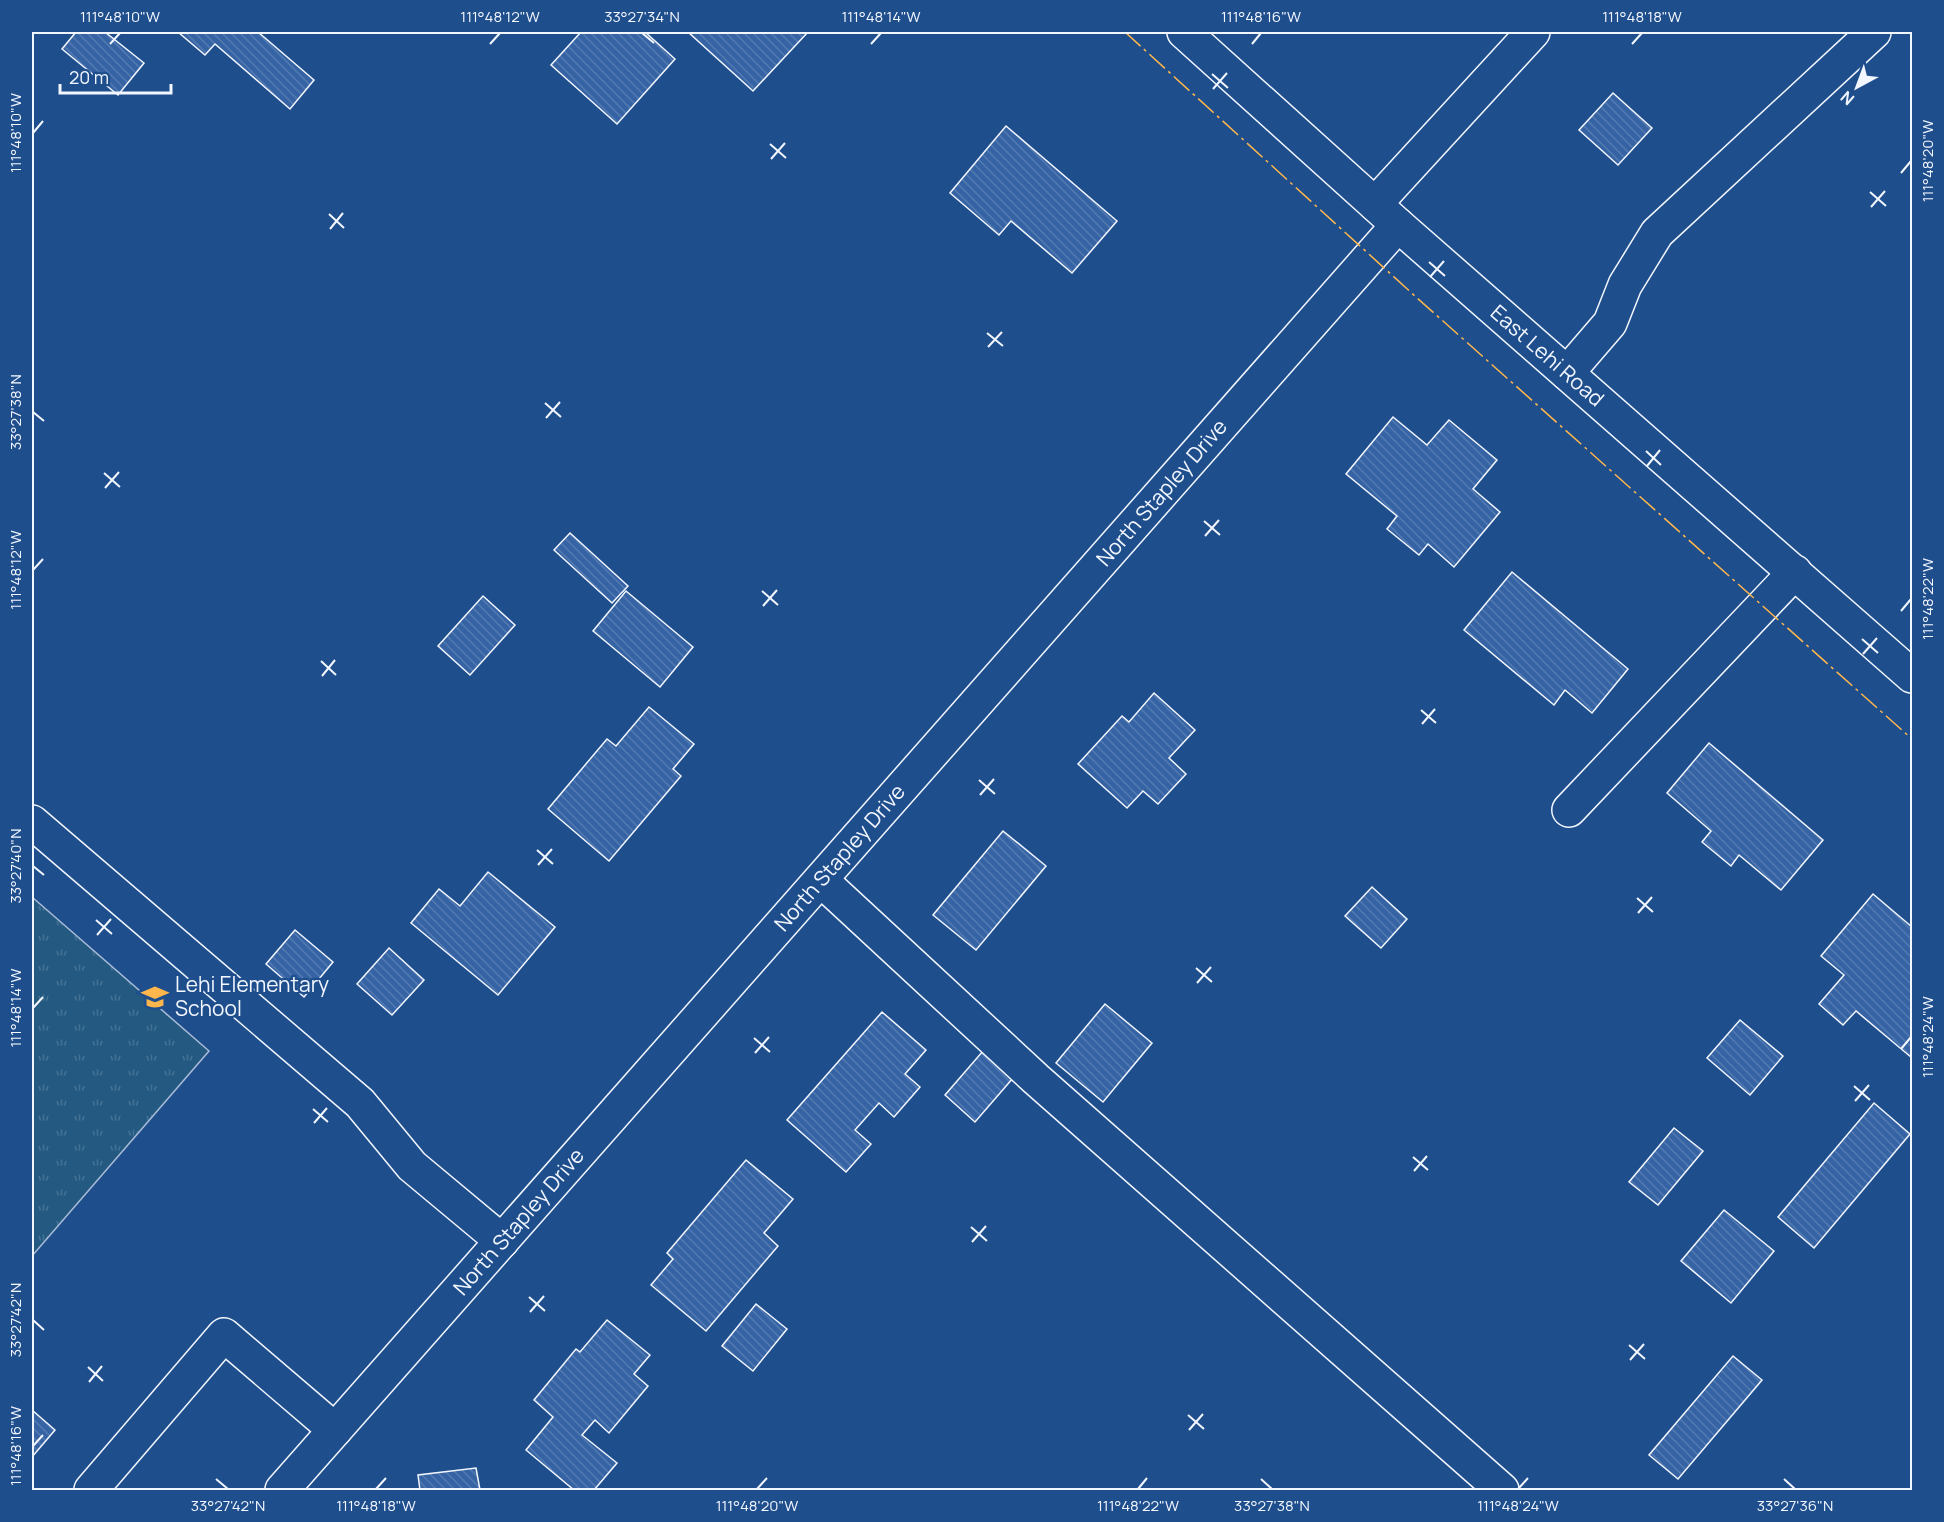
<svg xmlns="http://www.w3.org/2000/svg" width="1944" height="1522" font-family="Manrope,sans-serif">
  <defs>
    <pattern id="grass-tufts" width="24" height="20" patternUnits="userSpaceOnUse" patternTransform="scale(1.5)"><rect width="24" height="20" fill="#245a82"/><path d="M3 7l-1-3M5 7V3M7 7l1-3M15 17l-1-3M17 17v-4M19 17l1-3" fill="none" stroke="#447295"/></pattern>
    <pattern id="building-back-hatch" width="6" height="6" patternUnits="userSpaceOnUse" patternTransform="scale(1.5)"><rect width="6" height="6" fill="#3563a3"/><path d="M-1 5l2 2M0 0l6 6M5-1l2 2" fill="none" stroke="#537ab1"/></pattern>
  </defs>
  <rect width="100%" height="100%" fill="#1f4e8c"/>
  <polygon fill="url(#grass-tufts)" stroke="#a8bbd7" stroke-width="1.5" points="32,897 209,1051 32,1256"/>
  <g fill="url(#building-back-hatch)" stroke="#f2f6ff" stroke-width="1.5">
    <polygon points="76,32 105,32 144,63 118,95 62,49"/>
    <polygon points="178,32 258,32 314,80 290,109 215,44 205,55"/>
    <polygon points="581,32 645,32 675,59 617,124 551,65"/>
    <polygon points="688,32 808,32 753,91"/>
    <polygon points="1613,93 1652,128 1618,165 1579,130"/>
    <polygon points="1006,126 1117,221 1072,273 1011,221 999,235 950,193"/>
    <polygon points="1393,417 1427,445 1449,420 1497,460 1473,489 1500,512 1454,567 1428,544 1419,555 1387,529 1397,516 1346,474"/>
    <polygon points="570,533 628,586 612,603 554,550"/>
    <polygon points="1512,572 1628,669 1592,713 1565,690 1554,705 1464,630"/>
    <polygon points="626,591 693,647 660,687 593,631"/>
    <polygon points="483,596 515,625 470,675 438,646"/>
    <polygon points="1154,693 1195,730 1169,758 1186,774 1158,804 1143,791 1127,808 1078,764 1122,716 1129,722"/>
    <polygon points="649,707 694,744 673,769 681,776 609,861 548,809 607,739 616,746"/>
    <polygon points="1709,743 1823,840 1781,890 1739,855 1731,866 1702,842 1711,831 1667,793"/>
    <polygon points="1003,831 1046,866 976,950 933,915"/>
    <polygon points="488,872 555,927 498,995 411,923 439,889 460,906"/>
    <polygon points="1372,887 1407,919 1381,948 1345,916"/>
    <polygon points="1873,894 1912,927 1912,1058 1856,1011 1843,1025 1819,1004 1844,975 1821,956"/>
    <polygon points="295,930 333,962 304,997 266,964"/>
    <polygon points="389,948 424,980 392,1015 357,984"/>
    <polygon points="1105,1004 1152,1043 1103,1102 1056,1063"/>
    <polygon points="882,1012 926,1050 905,1074 920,1087 894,1117 879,1103 855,1130 871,1144 846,1172 787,1120"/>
    <polygon points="1740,1020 1783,1056 1750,1095 1707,1058"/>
    <polygon points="983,1051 1013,1078 975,1122 945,1095"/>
    <polygon points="1874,1103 1910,1134 1814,1248 1778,1217"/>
    <polygon points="1674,1128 1703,1151 1658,1205 1629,1182"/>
    <polygon points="746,1160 793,1199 764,1233 778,1246 706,1331 651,1285 673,1259 667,1253"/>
    <polygon points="1724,1210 1774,1251 1731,1303 1681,1261"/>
    <polygon points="756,1304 787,1329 753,1371 722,1346"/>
    <polygon points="607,1320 650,1355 634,1374 648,1386 609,1433 595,1420 582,1435 617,1463 594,1490 574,1490 526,1450 553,1417 534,1400 576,1349 580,1352"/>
    <polygon points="1733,1356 1762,1380 1678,1479 1649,1455"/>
    <polygon points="32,1410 55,1430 32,1457"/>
    <polygon points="476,1468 480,1490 420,1490 418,1475"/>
  </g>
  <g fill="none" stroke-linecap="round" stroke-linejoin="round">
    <defs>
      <g id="minor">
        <polyline points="1184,32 1398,225 1912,676"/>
        <polyline points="1375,204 1533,32"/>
        <polyline points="1567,373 1610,323 1625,285 1657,233 1874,32"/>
        <polyline points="1569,810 1795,572"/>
        <polyline points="32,822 360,1103 412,1166 502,1241"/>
        <polyline points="821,880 1036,1079 1502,1490"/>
        <polyline points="91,1490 224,1335 335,1430"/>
        <polyline points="282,1490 1398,225"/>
      </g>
    </defs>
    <use href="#minor" stroke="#f2f6ff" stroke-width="36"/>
    <use href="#minor" stroke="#1f4e8c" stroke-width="33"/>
    <polyline stroke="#ffb74d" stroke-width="1.5" stroke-dasharray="21 4.5 3 4.5" stroke-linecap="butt" points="1125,32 1416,297 1912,739"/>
  </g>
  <path fill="none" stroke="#f2f6ff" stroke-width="2" d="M642,33L654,43M110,44L120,33M490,44L500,33M871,44L881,33M1252,44L1261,33M1632,44L1642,33M1212,74L1228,88M1213,89L1227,73M33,133L43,121M770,144L786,158M771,159L785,143M1901,173L1911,161M1870,192L1886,206M1871,207L1885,191M329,214L344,228M330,229L343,213M1429,262L1445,276M1430,277L1444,261M987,333L1003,346M988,347L1002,332M545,403L561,417M33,412L44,421M546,418L560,402M1646,451L1661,465M1647,466L1660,450M104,473L120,487M105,488L119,472M1204,521L1220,535M1205,536L1219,520M33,570L43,559M762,591L778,605M763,606L777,590M1901,611L1911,599M1862,639L1878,653M1863,654L1877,638M321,661L336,675M322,676L335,660M1421,710L1436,723M1422,724L1435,709M979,780L995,794M980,795L994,779M537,850L553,864M538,865L552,849M33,866L44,875M1637,898L1653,912M1638,913L1652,897M96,920L112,934M97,935L111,919M1196,968L1212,982M1197,983L1211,967M33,1008L43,997M754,1038L770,1052M1901,1049L1911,1037M755,1053L769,1037M1854,1086L1870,1100M1855,1101L1869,1085M313,1109L328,1122M314,1123L327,1108M1413,1157L1428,1170M1414,1171L1427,1156M971,1227L987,1241M972,1242L986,1226M529,1297L545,1311M530,1312L544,1296M33,1320L44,1330M1629,1345L1645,1359M1630,1360L1644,1344M88,1367L103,1381M89,1382L102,1366M1188,1415L1204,1429M1189,1430L1203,1414M33,1446L43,1435M216,1479L228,1489M1261,1479L1272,1489M1784,1479L1795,1489M376,1489L386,1478M757,1489L767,1478M1138,1489L1147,1478M1518,1489L1528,1478"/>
  <defs>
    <symbol id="school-bare" viewBox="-9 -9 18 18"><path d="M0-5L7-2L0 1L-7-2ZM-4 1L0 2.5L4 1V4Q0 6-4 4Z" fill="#ffb74d" stroke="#1f4e8c" stroke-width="2.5" paint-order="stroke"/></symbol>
  </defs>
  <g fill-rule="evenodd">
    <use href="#school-bare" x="136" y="978" width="38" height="38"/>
  </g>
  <g text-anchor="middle" stroke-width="4.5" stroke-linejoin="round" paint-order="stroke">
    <g font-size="21" fill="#f2f6ff" stroke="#1f4e8c">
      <text transform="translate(1547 356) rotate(41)" y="7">East Lehi Road</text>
      <text transform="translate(1162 493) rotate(-49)" y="7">North Stapley Drive</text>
      <text transform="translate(840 858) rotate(-49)" y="7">North Stapley Drive</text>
      <text transform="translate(519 1222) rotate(-49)" y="7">North Stapley Drive</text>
    </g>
    <g font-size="21" fill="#f2f6ff" stroke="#1f4e8c" text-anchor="start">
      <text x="175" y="992">Lehi Elementary<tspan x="175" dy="24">School</tspan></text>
    </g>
  </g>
  <rect width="1944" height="1522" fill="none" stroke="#1f4e8c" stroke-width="66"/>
  <g transform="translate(1857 87) rotate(221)" stroke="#1f4e8c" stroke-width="4.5" paint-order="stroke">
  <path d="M0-4.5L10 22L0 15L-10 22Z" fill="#f2f6ff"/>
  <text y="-9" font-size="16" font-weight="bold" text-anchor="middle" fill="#f2f6ff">N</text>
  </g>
  <path d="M60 84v9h111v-9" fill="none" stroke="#f2f6ff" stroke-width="3"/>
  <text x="69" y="84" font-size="18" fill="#f2f6ff" stroke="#1f4e8c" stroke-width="4.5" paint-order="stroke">20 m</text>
  <rect x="33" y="33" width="1878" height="1456" fill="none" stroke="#f2f6ff" stroke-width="2"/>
  <g font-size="15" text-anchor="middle" fill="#f2f6ff">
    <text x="120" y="22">111°48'10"W</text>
    <text x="500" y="22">111°48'12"W</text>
    <text x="642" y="22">33°27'34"N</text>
    <text x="881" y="22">111°48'14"W</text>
    <text x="1261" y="22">111°48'16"W</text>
    <text x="1642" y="22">111°48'18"W</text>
    <text transform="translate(16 133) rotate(-90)" y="5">111°48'10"W</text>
    <text transform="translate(1928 161) rotate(-90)" y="5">111°48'20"W</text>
    <text transform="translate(16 412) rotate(-90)" y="5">33°27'38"N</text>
    <text transform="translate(16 570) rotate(-90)" y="5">111°48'12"W</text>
    <text transform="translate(1928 599) rotate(-90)" y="5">111°48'22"W</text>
    <text transform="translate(16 866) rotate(-90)" y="5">33°27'40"N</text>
    <text transform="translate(16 1008) rotate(-90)" y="5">111°48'14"W</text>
    <text transform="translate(1928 1037) rotate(-90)" y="5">111°48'24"W</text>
    <text transform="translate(16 1320) rotate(-90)" y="5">33°27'42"N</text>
    <text transform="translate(16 1446) rotate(-90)" y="5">111°48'16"W</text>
    <text x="228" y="1511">33°27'42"N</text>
    <text x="376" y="1511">111°48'18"W</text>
    <text x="757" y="1511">111°48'20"W</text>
    <text x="1138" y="1511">111°48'22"W</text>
    <text x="1272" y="1511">33°27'38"N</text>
    <text x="1518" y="1511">111°48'24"W</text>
    <text x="1795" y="1511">33°27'36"N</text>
  </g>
</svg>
